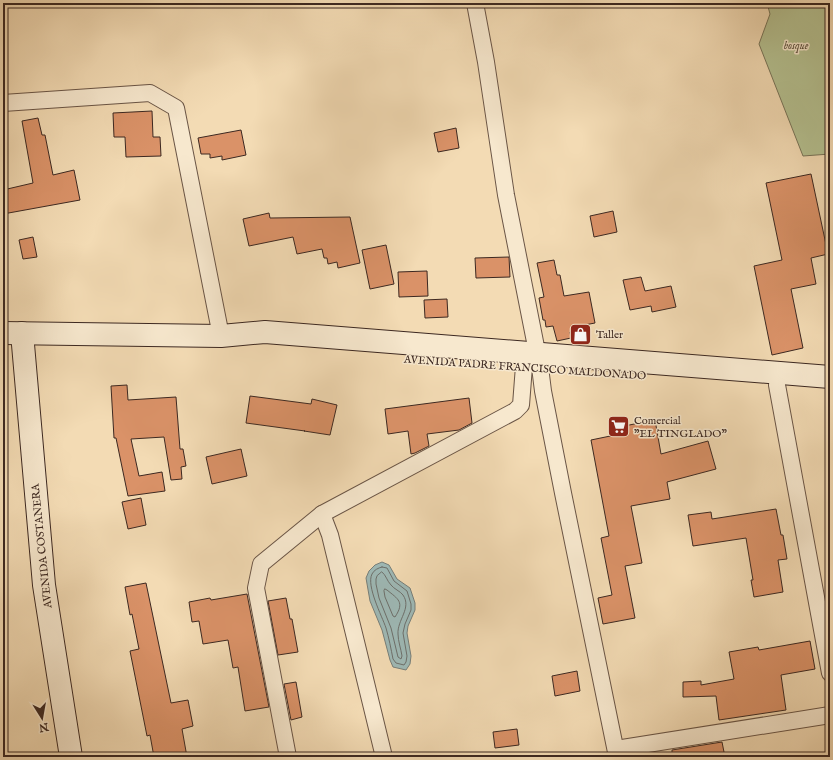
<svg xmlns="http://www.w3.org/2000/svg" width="833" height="760" font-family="'IM FELL English',serif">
  <rect width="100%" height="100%" fill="#f3dbb4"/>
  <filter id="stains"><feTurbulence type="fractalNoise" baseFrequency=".005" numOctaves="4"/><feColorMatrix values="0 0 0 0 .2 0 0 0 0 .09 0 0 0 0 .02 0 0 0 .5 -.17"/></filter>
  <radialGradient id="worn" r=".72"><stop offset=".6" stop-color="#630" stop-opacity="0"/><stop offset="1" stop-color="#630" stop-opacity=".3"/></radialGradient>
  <polygon fill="#b5c191" stroke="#787459" points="767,3 830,3 830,154 803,156 759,44 770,14"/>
  <polygon fill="#9eb9b6" stroke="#777f7a" points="382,562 389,565 397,579 410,588 415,603 415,610 408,626 407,633 411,656 410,664 406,670 393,667 390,660 382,630 370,601 366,578 369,571 375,565"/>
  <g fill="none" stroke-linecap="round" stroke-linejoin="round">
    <g stroke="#6d706c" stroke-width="1">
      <path d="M382,567L387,568L394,581L407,591L411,604V610L405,624L403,633L407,656L406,662L404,665L396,663L393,659C391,649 389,638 386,628C382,616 366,586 372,574C374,570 378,568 382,567Z"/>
      <path d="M382,572C386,575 387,581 391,585C394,589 400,591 403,595C412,608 397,620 398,634C398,641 401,649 402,656L401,659L398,657L391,628L379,598L376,584V579L377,576Z"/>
      <path d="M385,589L387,590C398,599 405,602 395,617L393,616L385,597L384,591Z"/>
    </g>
  </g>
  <g fill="#da9268" stroke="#3c2821">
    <polygon points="152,111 153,137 160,137 161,156 126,157 125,137 114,137 113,113"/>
    <polygon points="38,118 42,135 45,135 53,175 74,170 80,200 3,214 3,190 33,183 22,121"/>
    <polygon points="456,128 459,148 438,152 434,133"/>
    <polygon points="241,130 246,155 222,160 222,156 210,158 210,154 201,154 198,138"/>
    <polygon points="811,174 828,254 811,258 816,284 791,289 803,348 772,355 754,266 782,260 766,183"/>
    <polygon points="613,211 617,232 594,237 590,216"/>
    <polygon points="269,213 270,218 350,217 360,263 338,268 337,262 328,264 327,258 324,258 322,249 297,254 293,237 249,246 243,219"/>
    <polygon points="33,237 37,257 23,259 19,240"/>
    <polygon points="386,245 394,284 370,289 362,250"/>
    <polygon points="509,257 510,277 476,278 475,258"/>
    <polygon points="554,260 557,275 560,275 564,296 589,292 595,323 579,326 580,330 570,332 571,338 557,341 553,326 546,327 545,320 543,320 539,298 544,297 537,263"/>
    <polygon points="427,271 428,296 399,297 398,272"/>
    <polygon points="641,277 645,291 671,286 676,307 652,312 651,306 630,310 623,280"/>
    <polygon points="447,299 448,317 425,318 424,300"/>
    <polygon points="127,385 128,400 176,397 180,449 183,449 186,466 181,467 182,479 171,480 164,437 131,439 139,476 162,472 165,491 128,496 116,438 114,438 111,386"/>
    <polygon points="250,396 311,404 312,399 337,405 330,435 304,431 305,431 246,423"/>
    <polygon points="469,398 472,423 459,430 427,434 429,446 415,453 411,454 408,431 388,434 385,409"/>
    <polygon points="655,420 661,454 708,441 716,469 667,482 670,499 631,506 642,563 625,566 635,618 603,624 598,598 612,595 601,538 609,536 591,440 620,434 619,427"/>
    <polygon points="241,449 247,476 212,484 206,457"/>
    <polygon points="141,498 146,525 128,529 122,502"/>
    <polygon points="776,509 781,535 783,535 787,559 778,560 783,592 754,597 751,580 753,580 746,538 693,546 688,515 711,512 712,519"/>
    <polygon points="146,583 171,703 188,700 193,726 182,729 187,757 154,757 150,735 147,736 130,651 139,649 132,614 130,615 125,587"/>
    <polygon points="247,594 269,707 245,711 238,667 233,668 228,640 203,644 199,621 192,622 189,602 210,598 211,600"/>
    <polygon points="286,598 290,619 292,619 298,652 278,655 268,601"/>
    <polygon points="810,641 815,669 781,675 786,710 719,720 716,696 683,697 683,682 701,681 701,685 734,679 729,652 758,647 759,650"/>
    <polygon points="577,671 580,691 555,696 552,676"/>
    <polygon points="296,682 302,717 291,720 284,684"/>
    <polygon points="517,729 519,745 495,748 493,732"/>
    <polygon points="722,742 725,757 672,757 672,750"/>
  </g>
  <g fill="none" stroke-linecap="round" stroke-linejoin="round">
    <defs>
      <g id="street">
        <polyline points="475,3 486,62 506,195 540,367 543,391 563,493 617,757"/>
        <polyline points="3,103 150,93 176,108 221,336"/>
        <polyline points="777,385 830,673"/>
        <polyline points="322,514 330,535 384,757"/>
        <polyline points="616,749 830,715"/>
        <polyline points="288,757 256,588 261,564 322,514 515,411 521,405 524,366"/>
      </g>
      <g id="secondary">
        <polyline points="3,333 221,336 265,332 830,377"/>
        <polyline points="22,333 44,585 71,757"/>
      </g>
    </defs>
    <use href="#street" stroke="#6a5546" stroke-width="18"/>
    <use href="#secondary" stroke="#3c2821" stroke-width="24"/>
    <use href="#street" stroke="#f7e8ce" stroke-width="16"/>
    <use href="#secondary" stroke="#f7e8ce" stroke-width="22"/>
  </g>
  <defs>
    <symbol id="shop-square" viewBox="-11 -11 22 22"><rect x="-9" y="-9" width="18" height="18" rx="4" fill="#8f2418" stroke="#f7e8ce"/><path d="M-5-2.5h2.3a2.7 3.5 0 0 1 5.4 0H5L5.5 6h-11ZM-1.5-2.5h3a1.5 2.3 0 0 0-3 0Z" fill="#fff"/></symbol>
    <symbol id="supermarket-square" viewBox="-11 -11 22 22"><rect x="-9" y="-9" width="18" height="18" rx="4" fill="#8f2418" stroke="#f7e8ce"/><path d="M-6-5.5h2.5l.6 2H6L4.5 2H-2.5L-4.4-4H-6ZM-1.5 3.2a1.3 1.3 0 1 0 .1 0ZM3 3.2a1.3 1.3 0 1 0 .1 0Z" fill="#fff"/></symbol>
  </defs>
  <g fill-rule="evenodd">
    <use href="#shop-square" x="568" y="322" width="25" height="25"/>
    <use href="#supermarket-square" x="606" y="414" width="25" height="25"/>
  </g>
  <g text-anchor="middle" stroke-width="3" stroke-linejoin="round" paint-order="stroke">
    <g font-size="11" font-style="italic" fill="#5a4e3d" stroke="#f7e8ce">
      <text x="796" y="49">bosque</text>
    </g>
    <g font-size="11" fill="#3c2821" stroke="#f7e8ce" text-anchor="start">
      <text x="596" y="338">Taller</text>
      <text x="634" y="424">Comercial<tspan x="634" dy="13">"EL TINGLADO"</tspan></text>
    </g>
    <g font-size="11" fill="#3c2821" stroke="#f7e8ce">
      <text transform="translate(525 367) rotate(4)" y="4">AVENIDA PADRE FRANCISCO MALDONADO</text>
      <text transform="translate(41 546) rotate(-96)" y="4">AVENIDA COSTANERA</text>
    </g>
  </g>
  <rect width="833" height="760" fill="none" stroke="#f3dbb4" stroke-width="16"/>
  <rect x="4" y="4" width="825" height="752" fill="none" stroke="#3c2821" stroke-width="2"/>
  <rect x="8" y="8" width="817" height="744" fill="none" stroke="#3c2821"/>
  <g transform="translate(42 718) rotate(169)" stroke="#f7e8ce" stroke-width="3" paint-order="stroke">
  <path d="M0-3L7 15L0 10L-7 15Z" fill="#3c2821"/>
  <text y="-6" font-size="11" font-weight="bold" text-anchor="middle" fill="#3c2821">N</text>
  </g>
  <rect width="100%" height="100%" filter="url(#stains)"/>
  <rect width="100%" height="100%" fill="url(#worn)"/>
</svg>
